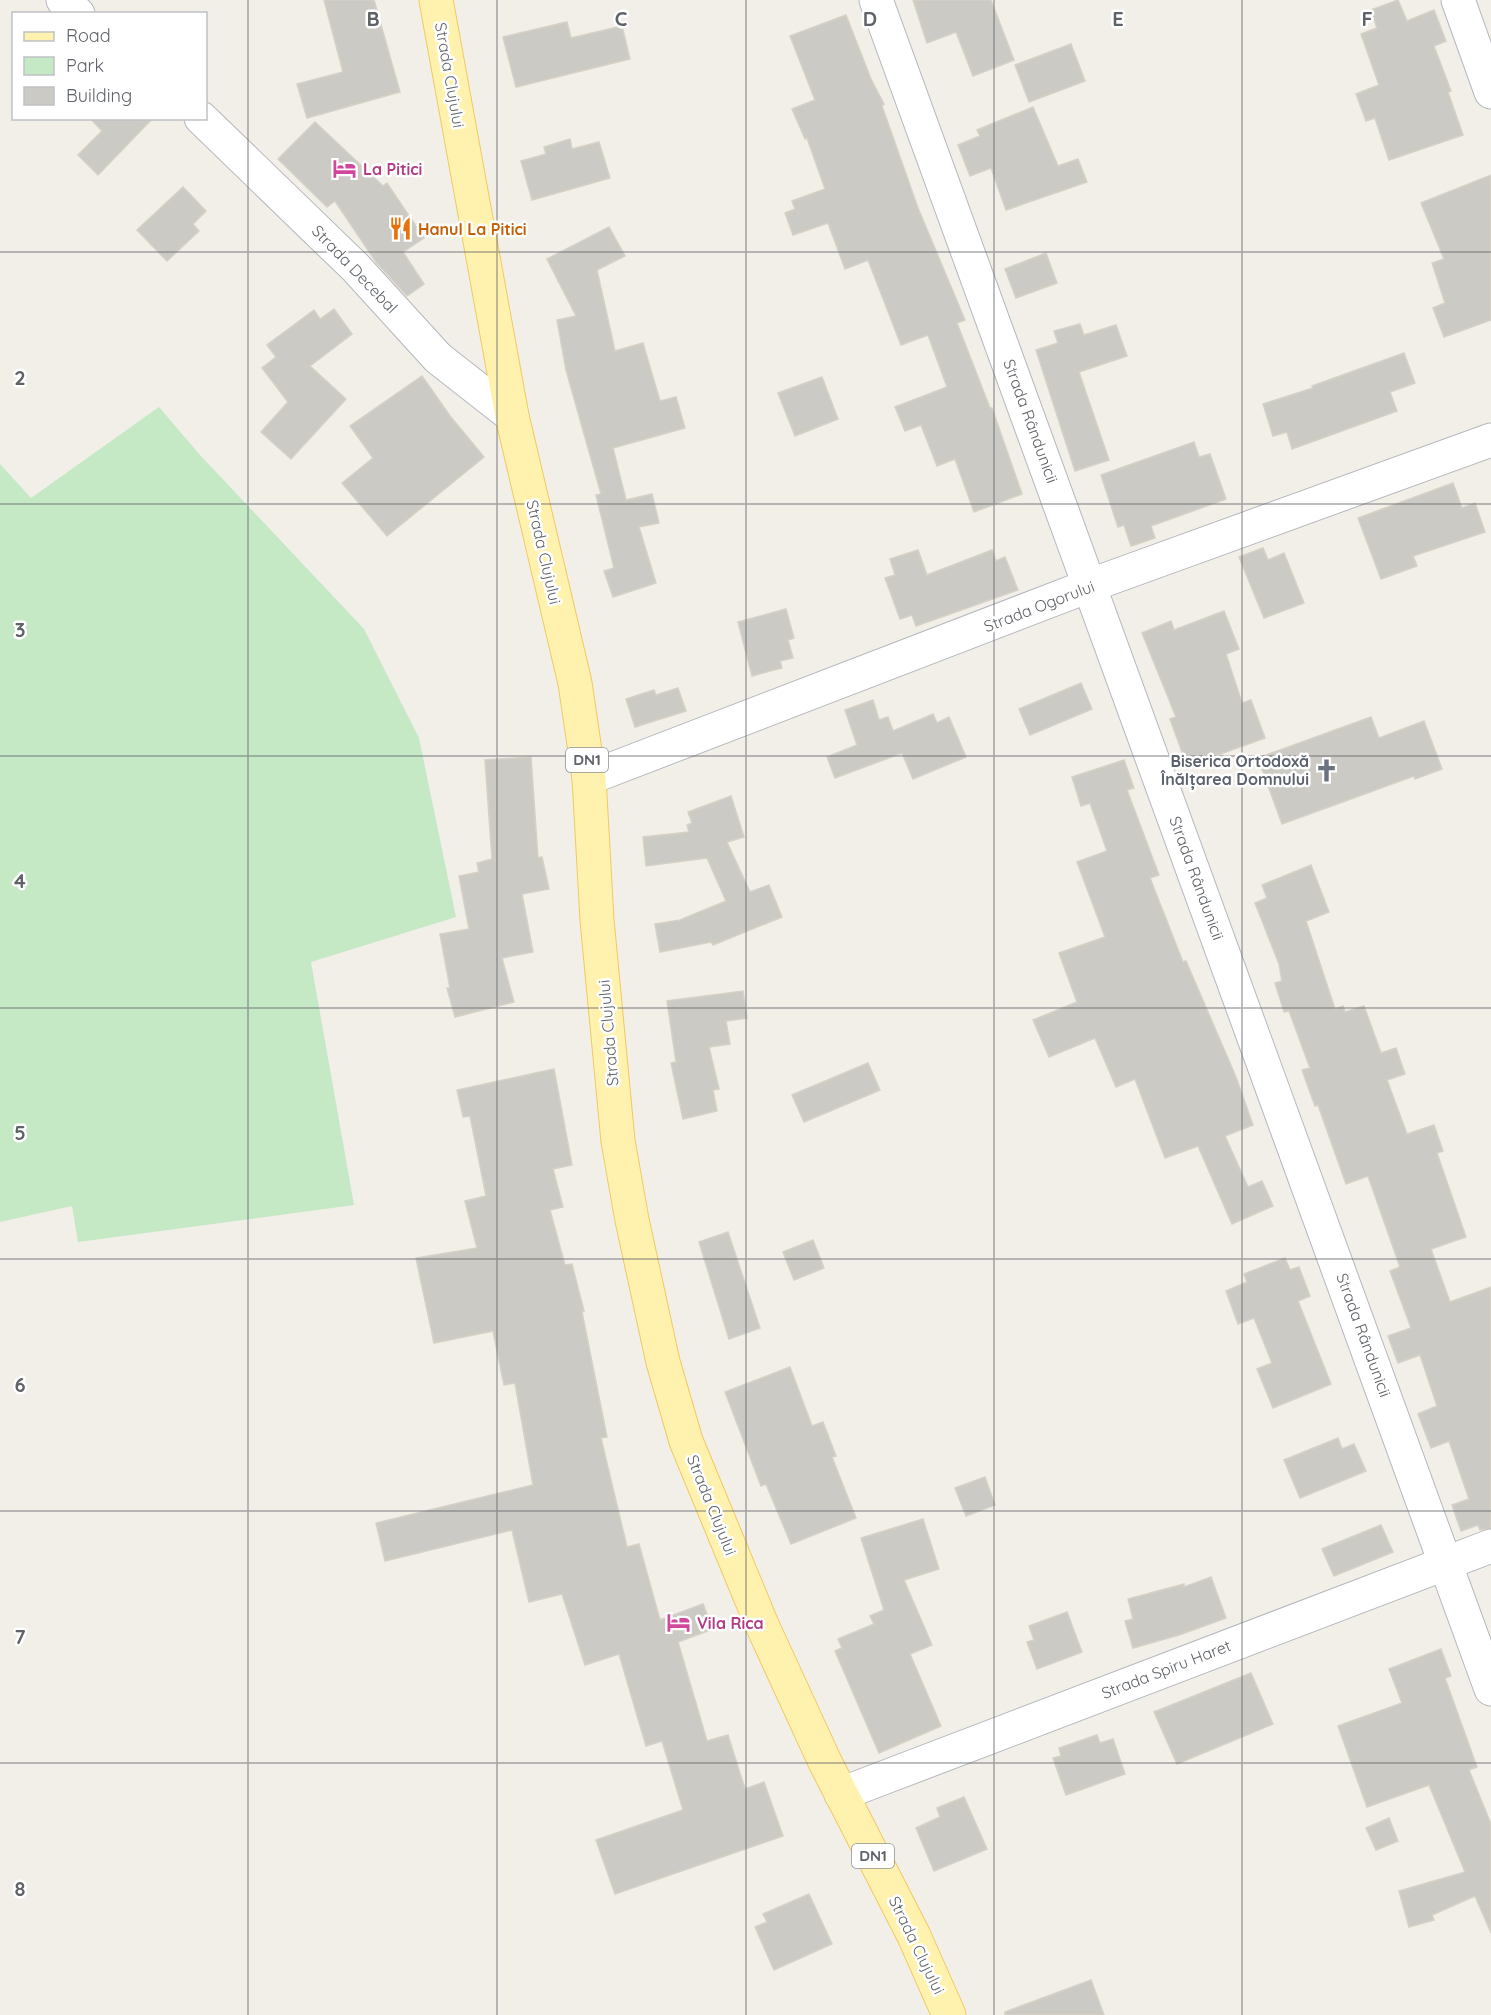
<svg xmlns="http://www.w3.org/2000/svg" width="1491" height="2015" font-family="Quicksand,sans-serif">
  <rect width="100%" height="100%" fill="#f1efe8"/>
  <polygon fill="#c5e8c5" points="159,407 200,455 364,629 419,738 456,917 311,962 354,1205 78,1242 72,1206 0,1222 0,464 31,498"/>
  <g fill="#cccac5" stroke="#d6d1c6" stroke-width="1.5">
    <polygon points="324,0 374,0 400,92 307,118 297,84 343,72"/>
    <polygon points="913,0 991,0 1014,60 973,76 956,32 927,43"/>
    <polygon points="1398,0 1407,21 1434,10 1446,41 1434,46 1451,91 1448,92 1463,135 1389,160 1375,118 1366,121 1356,94 1379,85 1361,34 1377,28 1371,10"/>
    <polygon points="846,15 871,79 884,104 882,106 918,208 965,320 957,323 990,408 992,408 1022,494 974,512 955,459 937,466 921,425 905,431 895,407 947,387 928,335 901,345 868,260 845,269 828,223 793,235 785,213 795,209 792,201 825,189 807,138 805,139 792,109 815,100 790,36"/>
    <polygon points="567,22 571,38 622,26 630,59 516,87 503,37"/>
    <polygon points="1071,44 1085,81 1029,102 1015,65"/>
    <polygon points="1033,107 1058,166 1078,159 1087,182 1006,210 991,168 970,176 958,145 980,136 977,130"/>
    <polygon points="90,118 153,118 98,175 78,155 102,131"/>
    <polygon points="315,122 383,186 387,183 424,238 403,252 424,284 407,296 376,262 335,201 327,207 278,159"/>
    <polygon points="570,139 572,149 599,142 610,178 532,200 521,161 546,154 544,147"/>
    <polygon points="1491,175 1491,320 1444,337 1433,308 1445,303 1432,263 1444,259 1421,203"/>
    <polygon points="183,187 206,211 193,224 199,231 167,261 137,230"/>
    <polygon points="609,227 625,256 597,270 615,351 643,343 660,401 676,397 685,428 613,448 626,500 652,494 659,523 639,527 656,583 613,597 604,571 614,568 596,495 601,494 566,370 557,320 576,316 547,259"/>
    <polygon points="1046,253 1057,283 1016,298 1005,269"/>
    <polygon points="334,309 352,334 310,366 346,399 291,459 261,432 288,402 262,368 276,357 267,345 314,310 320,319"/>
    <polygon points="1080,324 1084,335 1116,325 1127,356 1079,372 1109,460 1075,471 1036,350 1058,343 1054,331"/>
    <polygon points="1404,353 1415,383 1390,392 1397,411 1292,449 1287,432 1273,436 1263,404 1313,388 1312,386"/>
    <polygon points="422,376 450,416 484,457 387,536 342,483 373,458 350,426"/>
    <polygon points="822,377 838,419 795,436 778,393"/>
    <polygon points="1194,442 1199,457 1210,454 1226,499 1151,526 1155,538 1131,546 1124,525 1118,527 1101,475"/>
    <polygon points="1453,483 1462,508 1475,503 1485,532 1413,556 1417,566 1381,579 1358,518"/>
    <polygon points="1263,548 1268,560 1284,553 1304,603 1264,618 1239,557"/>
    <polygon points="918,550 927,575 992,550 996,561 1005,557 1018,590 916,626 912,615 900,619 885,578 895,575 890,559"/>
    <polygon points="786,609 794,638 788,640 793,658 780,661 782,668 752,676 738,622"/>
    <polygon points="1224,611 1239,649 1226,654 1242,703 1251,700 1265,738 1187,766 1170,719 1176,717 1142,633 1171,621 1174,630"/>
    <polygon points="1081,683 1092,709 1030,735 1019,709"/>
    <polygon points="678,688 686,711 635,727 626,699 654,690 656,695"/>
    <polygon points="873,700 879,720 888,717 893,731 933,714 937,723 949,717 966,757 913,779 902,753 835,778 827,757 857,745 845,710"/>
    <polygon points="1371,717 1379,738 1424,721 1442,769 1415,779 1414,776 1282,824 1258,758"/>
    <polygon points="531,757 538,858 542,857 549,889 522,894 533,952 502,958 514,1002 455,1017 447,988 450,988 440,934 469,929 459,876 479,872 477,863 492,859 485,760"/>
    <polygon points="1124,760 1134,788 1127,790 1159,875 1150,878 1183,962 1186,961 1236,1077 1253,1125 1225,1136 1248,1187 1262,1181 1273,1206 1232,1224 1198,1146 1165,1158 1135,1079 1116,1087 1095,1038 1049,1057 1033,1020 1077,1002 1059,953 1105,937 1077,862 1107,851 1090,803 1081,806 1072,777"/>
    <polygon points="731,796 744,837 727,842 750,892 769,885 782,917 713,945 711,942 660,952 655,924 680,920 726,901 707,858 646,866 643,837 689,832 687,825 692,823 688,812"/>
    <polygon points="1311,865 1329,912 1306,921 1335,1009 1343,1006 1345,1012 1364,1006 1381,1053 1396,1048 1405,1074 1387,1080 1407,1134 1434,1125 1443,1151 1437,1153 1466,1237 1431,1249 1450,1302 1491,1287 1491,1528 1480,1530 1478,1525 1461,1531 1452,1505 1469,1499 1449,1441 1431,1448 1418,1414 1437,1406 1420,1355 1398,1363 1388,1336 1411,1328 1390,1271 1400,1267 1368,1176 1346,1184 1318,1105 1315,1106 1302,1070 1310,1068 1289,1011 1284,1012 1275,983 1282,981 1279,964 1255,903 1267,898 1262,885"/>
    <polygon points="743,991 747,1018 726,1021 730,1044 709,1047 719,1089 713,1090 717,1111 683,1119 671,1063 676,1062 667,1001"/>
    <polygon points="868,1063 880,1090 804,1122 792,1095"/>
    <polygon points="554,1069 572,1165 553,1169 563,1207 550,1210 565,1265 572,1264 584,1311 582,1312 607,1437 601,1438 627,1547 639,1544 660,1620 703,1604 713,1629 678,1642 707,1741 728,1735 745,1789 764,1782 783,1836 615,1894 596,1840 683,1810 662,1741 646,1746 619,1654 585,1665 562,1594 529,1602 512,1530 385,1561 376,1523 533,1485 515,1383 504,1385 493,1331 434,1343 416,1258 477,1248 465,1201 486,1196 470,1116 463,1117 457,1090"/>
    <polygon points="728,1232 760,1328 729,1339 699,1242"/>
    <polygon points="813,1240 824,1268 794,1280 783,1252"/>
    <polygon points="1285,1258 1290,1270 1299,1267 1310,1296 1298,1301 1331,1384 1273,1408 1257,1369 1272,1363 1254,1318 1238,1324 1226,1291 1247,1282 1244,1274"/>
    <polygon points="790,1367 812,1426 823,1422 836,1456 832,1457 856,1518 791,1544 766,1484 761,1486 725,1392"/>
    <polygon points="1338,1438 1342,1449 1354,1444 1366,1471 1300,1498 1284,1460"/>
    <polygon points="985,1477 995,1505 966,1516 955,1488"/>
    <polygon points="923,1519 939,1569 904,1580 932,1645 910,1654 941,1726 879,1753 835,1651 842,1648 838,1639 874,1624 870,1616 884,1610 861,1538"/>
    <polygon points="1381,1525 1393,1552 1334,1576 1322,1549"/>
    <polygon points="1211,1577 1226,1618 1179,1635 1133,1648 1125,1621 1133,1619 1128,1599 1184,1584 1184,1587"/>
    <polygon points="1067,1612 1082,1652 1037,1669 1027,1642 1034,1640 1029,1626"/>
    <polygon points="1441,1649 1451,1676 1445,1678 1477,1767 1469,1770 1491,1824 1491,1933 1475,1896 1432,1915 1434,1920 1409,1927 1399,1891 1465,1872 1429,1785 1367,1807 1338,1726 1402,1703 1389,1669"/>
    <polygon points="1251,1673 1273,1724 1177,1764 1154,1712"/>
    <polygon points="1097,1735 1100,1743 1113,1739 1125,1774 1066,1795 1053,1758 1061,1756 1059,1748"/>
    <polygon points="964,1797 987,1849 934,1871 916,1828 940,1817 937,1808"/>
    <polygon points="1389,1818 1398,1841 1376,1850 1366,1828"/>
    <polygon points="809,1894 832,1944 774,1970 755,1927 767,1922 763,1914"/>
    <polygon points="1091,1980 1104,2015 1005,2015 1005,2012"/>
  </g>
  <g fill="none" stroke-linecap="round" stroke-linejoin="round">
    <defs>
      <g id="minor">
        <polyline points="63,0 78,14"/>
        <polyline points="876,0 1491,1689"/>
        <polyline points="1458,0 1491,92"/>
        <polyline points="201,118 356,268 438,358 512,416"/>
        <polyline points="589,778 1091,585 1491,440"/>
        <polyline points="841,1794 1491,1546"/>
      </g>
      <polyline id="primary" points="436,0 512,416 575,683 589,778 597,920 618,1141 632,1220 663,1362 686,1441 762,1625 825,1762 914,1936 949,2015"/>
    </defs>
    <use href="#minor" stroke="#b5b8bc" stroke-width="35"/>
    <use href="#primary" stroke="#f2c960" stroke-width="35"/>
    <use href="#minor" stroke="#fff" stroke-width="33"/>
    <use href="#primary" stroke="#fff2af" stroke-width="33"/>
  </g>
  <path fill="none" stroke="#5f6368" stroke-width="1.5" stroke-opacity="0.55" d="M248,0V2015M497,0V2015M746,0V2015M994,0V2015M1242,0V2015M0,252H1491M0,504H1491M0,756H1491M0,1008H1491M0,1259H1491M0,1511H1491M0,1763H1491"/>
  <defs>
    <symbol id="hotel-bare" viewBox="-9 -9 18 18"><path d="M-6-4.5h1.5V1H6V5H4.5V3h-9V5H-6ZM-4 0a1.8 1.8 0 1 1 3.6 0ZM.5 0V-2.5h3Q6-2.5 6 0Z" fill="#d1479c" stroke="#fff" stroke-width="2.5" paint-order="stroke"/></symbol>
    <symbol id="restaurant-bare" viewBox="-9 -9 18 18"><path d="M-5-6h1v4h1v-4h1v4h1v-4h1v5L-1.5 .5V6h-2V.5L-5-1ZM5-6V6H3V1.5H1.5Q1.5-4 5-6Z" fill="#e8710a" stroke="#fff" stroke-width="2.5" paint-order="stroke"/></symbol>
    <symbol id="church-bare" viewBox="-9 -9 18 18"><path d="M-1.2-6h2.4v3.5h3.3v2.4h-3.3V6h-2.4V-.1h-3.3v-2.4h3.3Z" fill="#6b7280" stroke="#fff" stroke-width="2.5" paint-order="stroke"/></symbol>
  </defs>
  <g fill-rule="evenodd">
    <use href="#hotel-bare" x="328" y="152" width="33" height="33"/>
    <use href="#restaurant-bare" x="384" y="212" width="33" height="33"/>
    <use href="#church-bare" x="1310" y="754" width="33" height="33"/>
    <use href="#hotel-bare" x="662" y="1606" width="33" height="33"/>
  </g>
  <g text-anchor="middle" stroke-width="5" stroke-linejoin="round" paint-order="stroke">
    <g fill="#fff" stroke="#8f9295" stroke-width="1.5">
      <rect x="566" y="748" width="42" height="24" rx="4.5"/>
      <rect x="852" y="1844" width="42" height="24" rx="4.5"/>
    </g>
    <g font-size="15" font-weight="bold" fill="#5f6368">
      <text x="587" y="765">DN1</text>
      <text x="873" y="1861">DN1</text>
    </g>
    <g font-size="16" fill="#5f6368" stroke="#fff">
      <text transform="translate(450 75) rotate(80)" y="6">Strada Clujului</text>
      <text transform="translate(355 269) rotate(46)" y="6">Strada Decebal</text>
      <text transform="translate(1031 421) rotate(70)" y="6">Strada Rândunicii</text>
      <text transform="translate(544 552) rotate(77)" y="6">Strada Clujului</text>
      <text transform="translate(1039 606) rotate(-21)" y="6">Strada Ogorului</text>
      <text transform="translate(1197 878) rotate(70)" y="6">Strada Rândunicii</text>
      <text transform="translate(608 1033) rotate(-95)" y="6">Strada Clujului</text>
      <text transform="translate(1364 1335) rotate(70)" y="6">Strada Rândunicii</text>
      <text transform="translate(712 1505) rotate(68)" y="6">Strada Clujului</text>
      <text transform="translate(1166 1669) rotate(-21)" y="6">Strada Spiru Haret</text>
      <text transform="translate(917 1945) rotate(64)" y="6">Strada Clujului</text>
    </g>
    <g font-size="16" font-weight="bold" fill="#b23c85" stroke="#fff" text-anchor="start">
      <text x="363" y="175">La Pitici</text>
      <text x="697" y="1629">Vila Rica</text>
    </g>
    <g font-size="16" font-weight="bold" fill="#c56008" stroke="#fff" text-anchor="start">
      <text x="418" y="235">Hanul La Pitici</text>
    </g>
    <g font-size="16" font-weight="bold" fill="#5b616d" stroke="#fff" text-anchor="end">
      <text x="1309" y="767">Biserica Ortodoxă<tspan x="1309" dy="18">Înălțarea Domnului</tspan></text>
    </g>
  </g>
  <g font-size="20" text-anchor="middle" font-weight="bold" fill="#5f6368" stroke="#fff" stroke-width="5" stroke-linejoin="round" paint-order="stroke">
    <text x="373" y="26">B</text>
    <text x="621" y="26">C</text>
    <text x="870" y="26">D</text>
    <text x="1118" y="26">E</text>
    <text x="1367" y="26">F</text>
    <text x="20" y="385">2</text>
    <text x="20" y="637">3</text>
    <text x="20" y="888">4</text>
    <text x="20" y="1140">5</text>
    <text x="20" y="1392">6</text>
    <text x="20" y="1644">7</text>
    <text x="20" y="1896">8</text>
  </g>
  <rect x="12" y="12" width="195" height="108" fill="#ffffff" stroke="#bfc1c3" stroke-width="1.5"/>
  <rect x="24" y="32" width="30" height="9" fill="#fff2af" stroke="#bfc1c3" stroke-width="1.5"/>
  <text x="66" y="42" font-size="18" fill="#5f6368">Road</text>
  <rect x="24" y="57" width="30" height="18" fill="#c5e8c5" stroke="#bfc1c3" stroke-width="1.5"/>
  <text x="66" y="72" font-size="18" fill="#5f6368">Park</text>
  <rect x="24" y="87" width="30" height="18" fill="#cccac5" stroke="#bfc1c3" stroke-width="1.5"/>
  <text x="66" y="102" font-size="18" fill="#5f6368">Building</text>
</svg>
